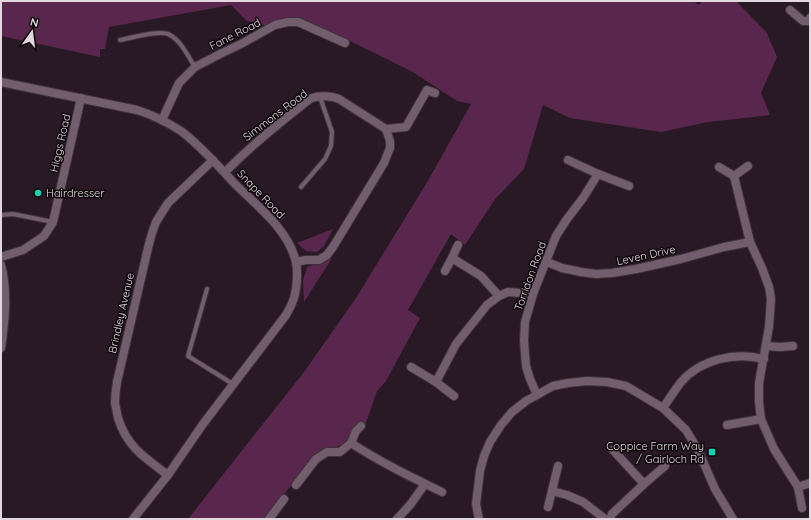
<svg xmlns="http://www.w3.org/2000/svg" width="811" height="520" font-family="Quicksand,sans-serif">
  <rect width="100%" height="100%" fill="#291924"/>
  <g fill="#59274d">
    <polygon points="1,1 693,1 699,5 702,1 736,1 767,33 777,57 761,93 770,115 708,122 661,132 570,118 543,105 524,169 495,199 465,245 451,234 408,310 420,318 386,381 377,391 365,426 360,422 343,444 335,448 315,456 281,498 266,519 188,519 304,372 356,298 429,179 471,104 457,101 413,72 350,41 294,18 267,26 247,21 231,5 109,27 105,49 100,49 100,57 1,36"/>
    <polygon points="333,229 324,246 317,252 306,251 297,243"/>
    <polygon points="332,258 304,302 303,281 307,267"/>
  </g>
  <g fill="none" stroke-linecap="round" stroke-linejoin="round">
    <defs>
      <g id="service">
        <path d="M120,40C132,38 161,29 170,35C181,41 188,56 195,67"/>
        <polyline points="301,187 325,159 331,146 332,132 320,97"/>
        <polyline points="1,215 13,214 53,222"/>
        <polyline points="207,289 188,356 233,384"/>
      </g>
      <g id="minor">
        <polyline points="790,10 803,21 808,21 810,18"/>
        <path d="M1,82L137,110C153,115 167,122 181,131C201,146 218,166 235,184C258,207 288,229 296,262C298,272 297,288 294,298C292,304 289,310 286,315L203,424L168,475L133,519"/>
        <polyline points="162,120 179,83 195,67 222,53 241,44 275,25 288,22 298,22 345,43"/>
        <polyline points="386,129 406,127 427,90 435,93"/>
        <polyline points="568,160 598,174 629,186"/>
        <polyline points="719,167 734,176 748,166"/>
        <path d="M225,172C246,151 268,132 292,113C298,109 306,101 312,98C320,95 332,96 339,99L386,129L390,141V148L384,163L333,247L327,255L319,260H306L296,262"/>
        <polyline points="734,176 750,242 762,268 769,287 771,299 769,327 759,383 759,402 761,419 774,449 798,487 802,508"/>
        <polyline points="1,257 23,250 44,236 53,222 81,98"/>
        <polyline points="452,258 481,276 499,296"/>
        <polyline points="547,262 562,268 581,272 596,274 612,273 636,269 681,259 724,247 750,242"/>
        <path d="M1,265C8,292 5,321 1,348"/>
        <polyline points="445,271 452,258 458,245"/>
        <polyline points="766,346 780,347 793,346"/>
        <polyline points="411,367 436,382 454,396"/>
        <polyline points="436,382 456,344 487,305 499,296 508,292 533,294"/>
        <polyline points="537,395 530,379 526,366 524,341 525,322 533,294 556,236 567,219 583,198 598,174"/>
        <path d="M663,408C669,399 675,390 681,382C701,359 735,352 764,359"/>
        <polyline points="727,425 761,419"/>
        <path d="M351,443C380,462 411,477 442,492"/>
        <polyline points="613,450 644,484"/>
        <path d="M168,475C145,458 127,447 118,418C117,413 116,408 115,403C115,396 116,389 117,382L148,248L152,233L156,222L168,203L213,160"/>
        <polyline points="296,485 316,459 327,452 340,452 351,443 356,431 361,426"/>
        <polyline points="798,487 810,483"/>
        <polyline points="552,491 567,495 583,502 605,519"/>
        <polyline points="548,507 558,466"/>
        <polyline points="269,519 284,499"/>
        <polyline points="397,519 410,505 425,484"/>
        <polyline points="479,519 476,504 480,471 484,456 490,442 501,425 512,412 526,401 553,386 568,383 587,381 607,382 626,386 663,408 686,430 698,450 715,489 733,519"/>
        <polyline points="610,519 612,514 644,484 665,466"/>
      </g>
    </defs>
    <use href="#service" stroke="#3f333b" stroke-width="6"/>
    <use href="#minor" stroke="#3f333b" stroke-width="10"/>
    <use href="#service" stroke="#715d6b" stroke-width="4"/>
    <use href="#minor" stroke="#715d6b" stroke-width="8"/>
  </g>
  <g fill="#0fd5b4" stroke="#0d070b" stroke-width="1.5">
    <circle cx="38" cy="193" r="4"/>
    <rect x="708" y="448" width="8" height="8" rx="2"/>
  </g>
  <g text-anchor="middle" stroke-width="3" stroke-linejoin="round" paint-order="stroke">
    <g font-size="11" fill="#e3d8df" stroke="#0d070b">
      <text transform="translate(235 34) rotate(-27)" y="4">Fane Road</text>
      <text transform="translate(275 115) rotate(-37)" y="4">Simmons Road</text>
      <text transform="translate(60 143) rotate(-77)" y="4">Higgs Road</text>
      <text transform="translate(261 194) rotate(46)" y="4">Snape Road</text>
      <text transform="translate(646 255) rotate(-12)" y="4">Leven Drive</text>
      <text transform="translate(530 276) rotate(-70)" y="4">Torridon Road</text>
      <text transform="translate(121 313) rotate(-77)" y="4">Brindley Avenue</text>
    </g>
    <g font-size="11" fill="#e3d8df" stroke="#0d070b" text-anchor="start">
      <text x="46" y="197">Hairdresser</text>
      <text x="704" y="450" text-anchor="end">Coppice Farm Way<tspan x="704" dy="13">/ Gairloch Rd</tspan></text>
    </g>
  </g>
  <rect width="811" height="520" fill="none" stroke="#e3d8df" stroke-width="4"/>
  <g transform="translate(32 32) rotate(14)" stroke="#0d070b" stroke-width="3" paint-order="stroke">
  <path d="M0-3L7 15L0 10L-7 15Z" fill="#e3d8df"/>
  <text y="-6" font-size="11" font-weight="bold" text-anchor="middle" fill="#e3d8df">N</text>
  </g>
</svg>
